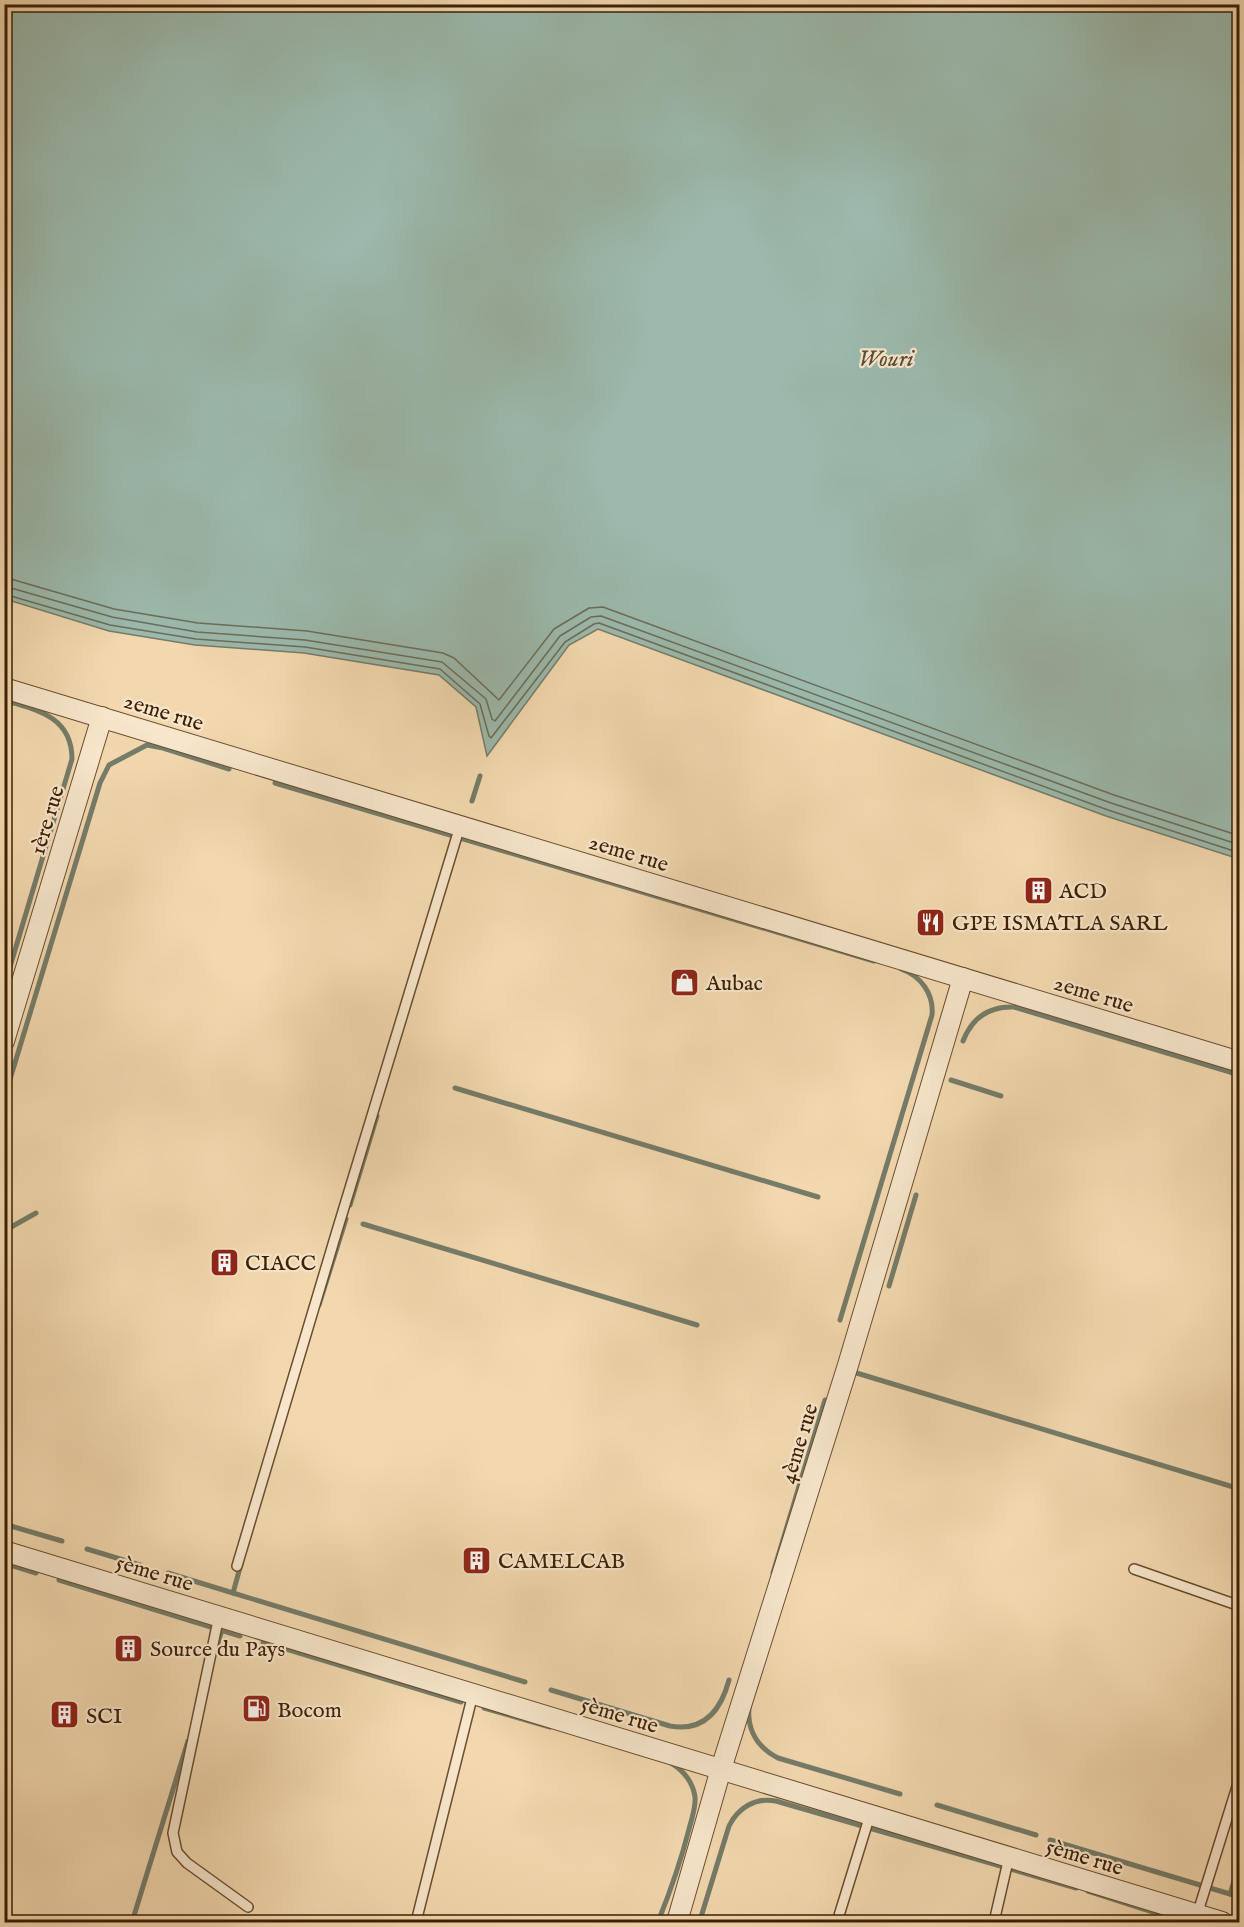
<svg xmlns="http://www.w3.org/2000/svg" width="1244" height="1927" font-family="'IM FELL English',serif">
  <rect width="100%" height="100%" fill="#f3d8af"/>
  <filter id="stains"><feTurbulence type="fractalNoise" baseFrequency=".00333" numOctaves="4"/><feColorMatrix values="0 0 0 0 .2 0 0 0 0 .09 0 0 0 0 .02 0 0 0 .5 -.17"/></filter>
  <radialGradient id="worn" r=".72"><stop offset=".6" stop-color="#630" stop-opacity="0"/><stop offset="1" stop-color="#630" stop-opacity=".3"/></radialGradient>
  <polygon fill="#9bb9ac" stroke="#757c69" stroke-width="1.5" points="4,5 1239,5 1239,859 1106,816 598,629 569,645 487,756 476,707 439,675 304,653 195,645 109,631 5,599"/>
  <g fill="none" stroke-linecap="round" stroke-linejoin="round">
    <g stroke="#6c6c58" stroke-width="1.5">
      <polyline points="4,577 114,609 198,623 307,631 443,653 454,658 499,700 554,629 589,608 603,607 1114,795 1240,836"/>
      <polyline points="4,586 112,617 197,632 305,640 442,662 486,699 492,719 495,721 560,636 591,617 601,616 1111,803 1240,845"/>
      <polyline points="4,594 110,625 196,639 305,647 440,669 480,704 489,736 491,738 565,642 594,624 599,623 1108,810 1240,853"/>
    </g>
    <g stroke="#757c69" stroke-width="5">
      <polyline points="275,783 874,961"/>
      <polyline points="472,801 480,776"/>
      <path d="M4,987L72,759C72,718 39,710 7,701"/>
      <path d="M963,1041C972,1018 988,1006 1014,1007L1240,1075"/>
      <polyline points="951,1080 1001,1096"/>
      <polyline points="455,1088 818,1197"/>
      <polyline points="4,1099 100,783 109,765 147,745 163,748 229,769"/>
      <polyline points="350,1205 377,1116"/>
      <polyline points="363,1224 697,1325"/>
      <polyline points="4,1231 36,1213"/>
      <polyline points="889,1286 916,1195"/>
      <polyline points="319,1305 346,1219"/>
      <path d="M840,1320L932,1015C934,994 921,976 901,969"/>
      <polyline points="850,1371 1240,1489"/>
      <polyline points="4,1524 62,1541"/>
      <polyline points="87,1549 140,1565"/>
      <polyline points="4,1563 36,1573"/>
      <polyline points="168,1573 233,1593 241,1564"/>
      <polyline points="773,1573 825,1400"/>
      <polyline points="59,1580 240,1636"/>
      <polyline points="233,1593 525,1682"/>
      <polyline points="263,1642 461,1702"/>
      <polyline points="216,1649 222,1630"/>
      <path d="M551,1690L670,1726C704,1732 721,1710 729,1680"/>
      <path d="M749,1707C747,1730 757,1747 778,1758L900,1794"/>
      <polyline points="484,1708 550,1727"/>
      <polyline points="937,1805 1036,1835"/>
      <polyline points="1050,1840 1240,1897"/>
      <polyline points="1088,1891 1184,1922"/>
      <polyline points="1230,1894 1240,1862"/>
      <path d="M701,1917L729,1826C738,1808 755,1797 776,1801L1076,1888"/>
      <polyline points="132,1922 188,1741"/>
      <path d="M658,1922C670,1892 681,1861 689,1829C692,1818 696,1807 695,1797C693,1782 683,1770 671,1763"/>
    </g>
    <defs>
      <g id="lane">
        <polyline points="237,1566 336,1234 460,826"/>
        <polyline points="1134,1569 1240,1606"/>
        <polyline points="219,1616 173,1833 177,1852 187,1863 248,1907"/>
        <polyline points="1197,1915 1240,1777"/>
        <polyline points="416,1922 473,1694"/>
        <polyline points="837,1922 870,1815"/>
        <polyline points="994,1922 1009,1857"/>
      </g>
      <g id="street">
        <polyline points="4,688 1240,1062"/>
        <polyline points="4,1041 102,717"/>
        <polyline points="4,1551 1222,1922"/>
        <polyline points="677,1922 721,1769 848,1365 963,978"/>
      </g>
    </defs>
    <use href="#lane" stroke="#6a4e2f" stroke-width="12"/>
    <use href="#street" stroke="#6a4e2f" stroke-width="22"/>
    <use href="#lane" stroke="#f7e6cb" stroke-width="9"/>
    <use href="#street" stroke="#f7e6cb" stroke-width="20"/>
  </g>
  <defs>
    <symbol id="building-square" viewBox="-11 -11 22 22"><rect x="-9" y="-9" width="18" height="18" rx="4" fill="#8f2418" stroke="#f7e6cb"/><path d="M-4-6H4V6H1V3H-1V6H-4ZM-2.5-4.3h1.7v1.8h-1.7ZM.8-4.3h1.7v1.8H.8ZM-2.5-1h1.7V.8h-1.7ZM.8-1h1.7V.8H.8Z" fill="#fff"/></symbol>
    <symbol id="restaurant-square" viewBox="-11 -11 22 22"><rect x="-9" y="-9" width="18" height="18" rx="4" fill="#8f2418" stroke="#f7e6cb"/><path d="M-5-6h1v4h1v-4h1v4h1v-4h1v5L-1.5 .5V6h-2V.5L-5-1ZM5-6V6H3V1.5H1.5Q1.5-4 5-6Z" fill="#fff"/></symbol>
    <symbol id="shop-square" viewBox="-11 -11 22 22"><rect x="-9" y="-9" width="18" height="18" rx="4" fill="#8f2418" stroke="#f7e6cb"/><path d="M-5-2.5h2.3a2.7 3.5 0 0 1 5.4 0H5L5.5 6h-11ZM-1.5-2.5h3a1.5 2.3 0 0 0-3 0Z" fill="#fff"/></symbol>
    <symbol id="fuel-square" viewBox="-11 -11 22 22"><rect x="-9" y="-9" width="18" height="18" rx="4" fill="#8f2418" stroke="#f7e6cb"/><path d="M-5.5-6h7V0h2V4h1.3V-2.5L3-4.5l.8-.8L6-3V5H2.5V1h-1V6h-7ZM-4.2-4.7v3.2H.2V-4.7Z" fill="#fff"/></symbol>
  </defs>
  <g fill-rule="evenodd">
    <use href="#building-square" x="1022" y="874" width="33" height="33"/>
    <use href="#restaurant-square" x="914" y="906" width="33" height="33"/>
    <use href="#shop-square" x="668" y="966" width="33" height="33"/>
    <use href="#building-square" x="208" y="1246" width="33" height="33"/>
    <use href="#building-square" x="460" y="1544" width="33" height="33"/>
    <use href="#building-square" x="112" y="1632" width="33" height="33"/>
    <use href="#fuel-square" x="240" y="1692" width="33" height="33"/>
    <use href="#building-square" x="48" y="1698" width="33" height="33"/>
  </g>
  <g text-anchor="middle" stroke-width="4.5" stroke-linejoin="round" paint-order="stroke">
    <g font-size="22" fill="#3d2004" stroke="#f7e6cb">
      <text transform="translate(164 711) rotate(17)" y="8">2eme rue</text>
      <text transform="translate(46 820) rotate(-73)" y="8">1ère rue</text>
      <text transform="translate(629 852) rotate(17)" y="8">2eme rue</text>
      <text transform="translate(1094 993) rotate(17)" y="8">2eme rue</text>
      <text transform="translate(798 1443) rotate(-73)" y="8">4ème rue</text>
      <text transform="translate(155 1572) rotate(17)" y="8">5ème rue</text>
      <text transform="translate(620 1714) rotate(17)" y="8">5ème rue</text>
      <text transform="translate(1085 1856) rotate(17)" y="8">5ème rue</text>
    </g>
    <g font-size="22" fill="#3d2004" stroke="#f7e6cb" text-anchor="start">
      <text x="1059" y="898">ACD</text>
      <text x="952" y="930">GPE ISMATLA SARL</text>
      <text x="706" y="990">Aubac</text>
      <text x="245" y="1270">CIACC</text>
      <text x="498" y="1568">CAMELCAB</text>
      <text x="150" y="1656">Source du Pays</text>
      <text x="277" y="1717">Bocom</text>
      <text x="86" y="1723">SCI</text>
    </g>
    <g font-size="24" font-style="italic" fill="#594e36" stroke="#f7e6cb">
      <text x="886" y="366">Wouri</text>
    </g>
  </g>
  <rect width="1244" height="1927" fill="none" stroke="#f3d8af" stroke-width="24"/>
  <rect x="6" y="6" width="1232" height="1915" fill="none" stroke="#3d2004" stroke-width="3"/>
  <rect x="12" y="12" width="1220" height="1903" fill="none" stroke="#3d2004" stroke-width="1.5"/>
  <rect width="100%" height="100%" filter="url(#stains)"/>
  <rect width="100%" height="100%" fill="url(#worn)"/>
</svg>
